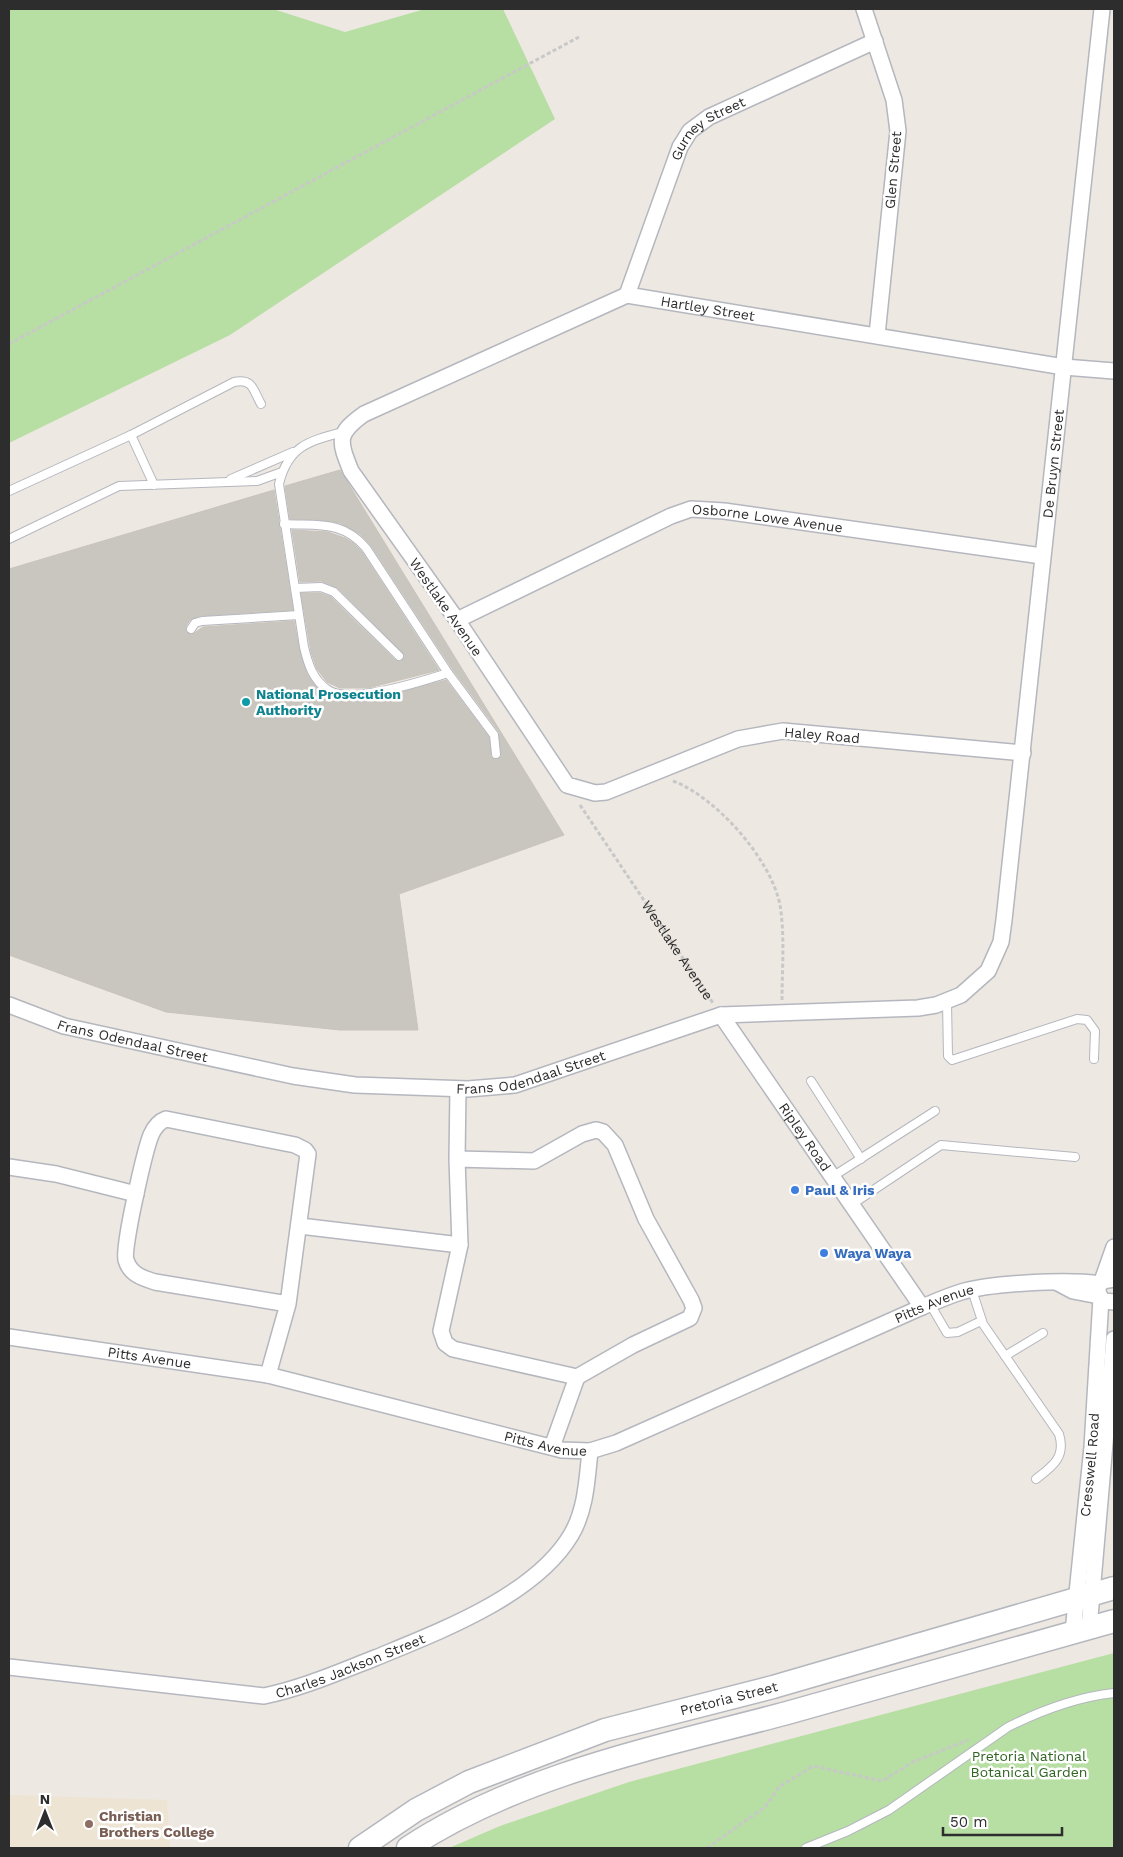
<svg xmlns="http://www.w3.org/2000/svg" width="1123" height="1857" font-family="'Work Sans',sans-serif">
  <rect width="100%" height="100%" fill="#ede8e1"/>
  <polygon fill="#ede4d3" points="9,1795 167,1800 170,1848 9,1848"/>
  <g fill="#b7dea3">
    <polygon points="9,9 273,9 345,32 425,9 503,9 555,119 230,335 9,443"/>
    <polygon points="1114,1653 1114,1848 449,1848 500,1826 629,1782"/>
  </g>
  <g fill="#c9c6bf" stroke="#c9c4bb">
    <polygon points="340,470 564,835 399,894 418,1030 340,1030 166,1012 9,955 9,569 274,490 293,610 200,616 190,620 186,626 186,632 193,634 203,627 294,621 299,648 307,674 319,690 338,699 353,700 388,696 446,680 489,737 491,757 496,760 501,757 499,732 453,670 370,544 360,534 340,523 319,520 290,519 285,486"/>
    <polygon points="292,530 328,532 345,538 353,543 362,552 439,670 368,688 340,688 327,682 317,669 311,652 301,593 320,593 331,597 395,660 401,661 404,655 338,588 321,581 300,582"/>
  </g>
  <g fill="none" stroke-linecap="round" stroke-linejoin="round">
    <defs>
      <g id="service">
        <path d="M343,432C309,441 288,446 279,484L304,647C308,664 313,680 328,690C350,705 423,681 448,673L494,735L496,754"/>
        <polyline points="131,435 154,485"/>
        <polyline points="231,479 293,452"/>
        <path d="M9,491L131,435L234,382C253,378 253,390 261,404"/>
        <path d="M284,524C318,526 342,520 366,548L448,673"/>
        <polyline points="9,539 119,486 257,481 282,472"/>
        <polyline points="295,588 321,587 334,592 399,656"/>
        <polyline points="191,629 195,623 202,621 299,615"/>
        <polyline points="947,1002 948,1056 952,1060 1077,1019 1087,1020 1095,1031 1094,1059"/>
        <polyline points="811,1081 861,1159"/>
        <polyline points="832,1177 935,1111"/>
        <polyline points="851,1205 941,1145 1075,1157"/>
        <path d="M972,1290L983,1324L1059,1434C1066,1457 1053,1466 1036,1479"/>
        <polyline points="930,1304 947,1333 958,1332 981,1321"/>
        <polyline points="1005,1356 1043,1333"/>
        <path d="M806,1848L848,1831L889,1810L1008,1727C1042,1710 1077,1697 1114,1693"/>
      </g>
      <g id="minor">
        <polyline points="864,9 894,100 898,131 877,335"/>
        <path id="s2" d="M627,295L680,147L690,131L709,117L875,41"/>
        <path id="s3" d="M457,620L671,516L691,509L724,511L1042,556"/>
        <path id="s4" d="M1023,753L783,731L738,739L606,792L595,793L567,785L457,620L351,471C339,441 336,434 364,414L627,295L1064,367L1114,371"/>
        <path id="s5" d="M9,1005L64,1026L293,1076L355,1085L468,1089L515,1085L721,1015L918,1008L936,1005L961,995L988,971L1001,942L1004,920L1102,9"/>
        <path id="s6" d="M721,1015L922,1307"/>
        <polyline points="457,1159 534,1161 582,1134 596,1130 603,1132 615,1145 646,1219 691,1300 694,1308 690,1318 633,1345 577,1377 453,1349 445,1343 441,1331 460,1245 457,1159 458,1089"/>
        <polyline points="9,1167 56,1174 136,1194"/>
        <polyline points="300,1226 460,1245"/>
        <path d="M1114,1279L1102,1281C1096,1288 1097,1295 1104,1301L1114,1302"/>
        <polyline points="1102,1281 1114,1247"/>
        <polyline points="1058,1283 1073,1291 1099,1296"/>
        <path id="s7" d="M9,1337L268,1375L562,1450L590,1451L616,1443L922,1307C935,1302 948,1296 961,1292C992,1283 1068,1279 1100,1284"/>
        <path d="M268,1375L288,1304L308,1154L305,1150L295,1145L166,1119C158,1122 154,1128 151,1135C145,1150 122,1249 126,1260C130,1274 142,1278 155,1282L288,1304"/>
        <polyline points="552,1447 577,1377"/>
        <polyline points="1089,1628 1114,1339"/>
        <path id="s8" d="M1073,1632L1092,1447L1101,1298"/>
        <path id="s9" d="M9,1667L264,1696C303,1688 339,1672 375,1658C438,1632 535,1596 571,1535C586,1510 587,1479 590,1451"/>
      </g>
      <g id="secondary">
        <path id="s10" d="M360,1848L416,1810L469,1782L605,1730L773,1687L1114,1588"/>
        <path d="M408,1848C520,1774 659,1747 787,1713C896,1683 1005,1652 1114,1621"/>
      </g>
    </defs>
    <use href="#service" stroke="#b5b7bf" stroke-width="10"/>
    <use href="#minor" stroke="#b5b7bf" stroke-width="18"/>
    <use href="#secondary" stroke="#b5b7bf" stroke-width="25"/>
    <g stroke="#c8c8c8" stroke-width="3" stroke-dasharray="4 2.5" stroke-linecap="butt">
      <polyline points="9,344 579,37"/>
      <path d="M673,781C716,797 771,859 780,905C785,935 782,969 782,1000"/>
      <path id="s1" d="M580,805L713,1003"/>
      <polyline points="707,1848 765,1807 779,1787 813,1766 882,1781 913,1762 968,1740"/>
    </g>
    <use href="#service" stroke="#fff" stroke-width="8"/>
    <use href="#minor" stroke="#fff" stroke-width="15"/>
    <use href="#secondary" stroke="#fff" stroke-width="22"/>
  </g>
  <circle fill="#0f9aa8" stroke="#fff" stroke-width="2" cx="246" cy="702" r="5"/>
  <g fill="#3f7fe0" stroke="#fff" stroke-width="2">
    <circle cx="795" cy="1190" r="5"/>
    <circle cx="824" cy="1253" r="5"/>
  </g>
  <circle fill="#8d6e63" stroke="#fff" stroke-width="2" cx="89" cy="1824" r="5"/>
  <g text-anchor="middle" stroke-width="5" stroke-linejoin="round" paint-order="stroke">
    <g font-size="14" fill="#2d2d2d" stroke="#fff">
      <text dy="5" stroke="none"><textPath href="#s2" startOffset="191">Gurney Street</textPath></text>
      <text transform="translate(893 170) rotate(-85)" y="5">Glen Street</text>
      <text dy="5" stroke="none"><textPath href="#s4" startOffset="1288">Hartley Street</textPath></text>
      <text dy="5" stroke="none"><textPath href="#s5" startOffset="1525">De Bruyn Street</textPath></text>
      <text dy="5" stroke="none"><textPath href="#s3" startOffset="336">Osborne Lowe Avenue</textPath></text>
      <text transform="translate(446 607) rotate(55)" y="5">Westlake Avenue</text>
      <text transform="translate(822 735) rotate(5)" y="5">Haley Road</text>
      <text dy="5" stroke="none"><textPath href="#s1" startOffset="175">Westlake Avenue</textPath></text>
      <text dy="5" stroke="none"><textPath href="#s5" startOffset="129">Frans Odendaal Street</textPath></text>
      <text dy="5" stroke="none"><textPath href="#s5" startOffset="534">Frans Odendaal Street</textPath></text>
      <text dy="5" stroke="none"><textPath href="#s6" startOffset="148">Ripley Road</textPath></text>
      <text dy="5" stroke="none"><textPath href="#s7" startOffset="968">Pitts Avenue</textPath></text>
      <text dy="5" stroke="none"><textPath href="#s7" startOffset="142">Pitts Avenue</textPath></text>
      <text dy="5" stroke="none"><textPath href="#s7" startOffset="548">Pitts Avenue</textPath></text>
      <text dy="5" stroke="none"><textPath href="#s8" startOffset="168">Cresswell Road</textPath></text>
      <text dy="5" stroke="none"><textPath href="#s9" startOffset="348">Charles Jackson Street</textPath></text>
      <text dy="5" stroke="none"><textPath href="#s10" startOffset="401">Pretoria Street</textPath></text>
    </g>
    <g font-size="14" font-weight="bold" fill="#0d838f" stroke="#fff" text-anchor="start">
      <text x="256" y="699">National Prosecution<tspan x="256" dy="16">Authority</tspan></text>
    </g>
    <g font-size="14" font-weight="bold" fill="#366cbe" stroke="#fff" text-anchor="start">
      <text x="805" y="1195">Paul &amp; Iris</text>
      <text x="834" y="1258">Waya Waya</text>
    </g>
    <g font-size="14" fill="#306522" stroke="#fff">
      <text x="1029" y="1761">Pretoria National<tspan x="1029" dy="16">Botanical Garden</tspan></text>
    </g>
    <g font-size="14" font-weight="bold" fill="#785e54" stroke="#fff" text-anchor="start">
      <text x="99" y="1821">Christian<tspan x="99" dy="16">Brothers College</tspan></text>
    </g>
  </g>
  <rect width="1123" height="1857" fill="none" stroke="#2d2d2d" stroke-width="20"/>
  <g transform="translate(45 1812)" stroke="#ffffff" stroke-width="4" paint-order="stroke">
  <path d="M0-4L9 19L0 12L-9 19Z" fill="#2d2d2d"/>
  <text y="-8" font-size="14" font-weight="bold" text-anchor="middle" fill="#2d2d2d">N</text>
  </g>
  <path d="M943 1827v8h119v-8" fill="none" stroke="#2d2d2d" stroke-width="2.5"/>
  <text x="950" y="1827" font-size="15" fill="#2d2d2d" stroke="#ffffff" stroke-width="4" paint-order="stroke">50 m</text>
</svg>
